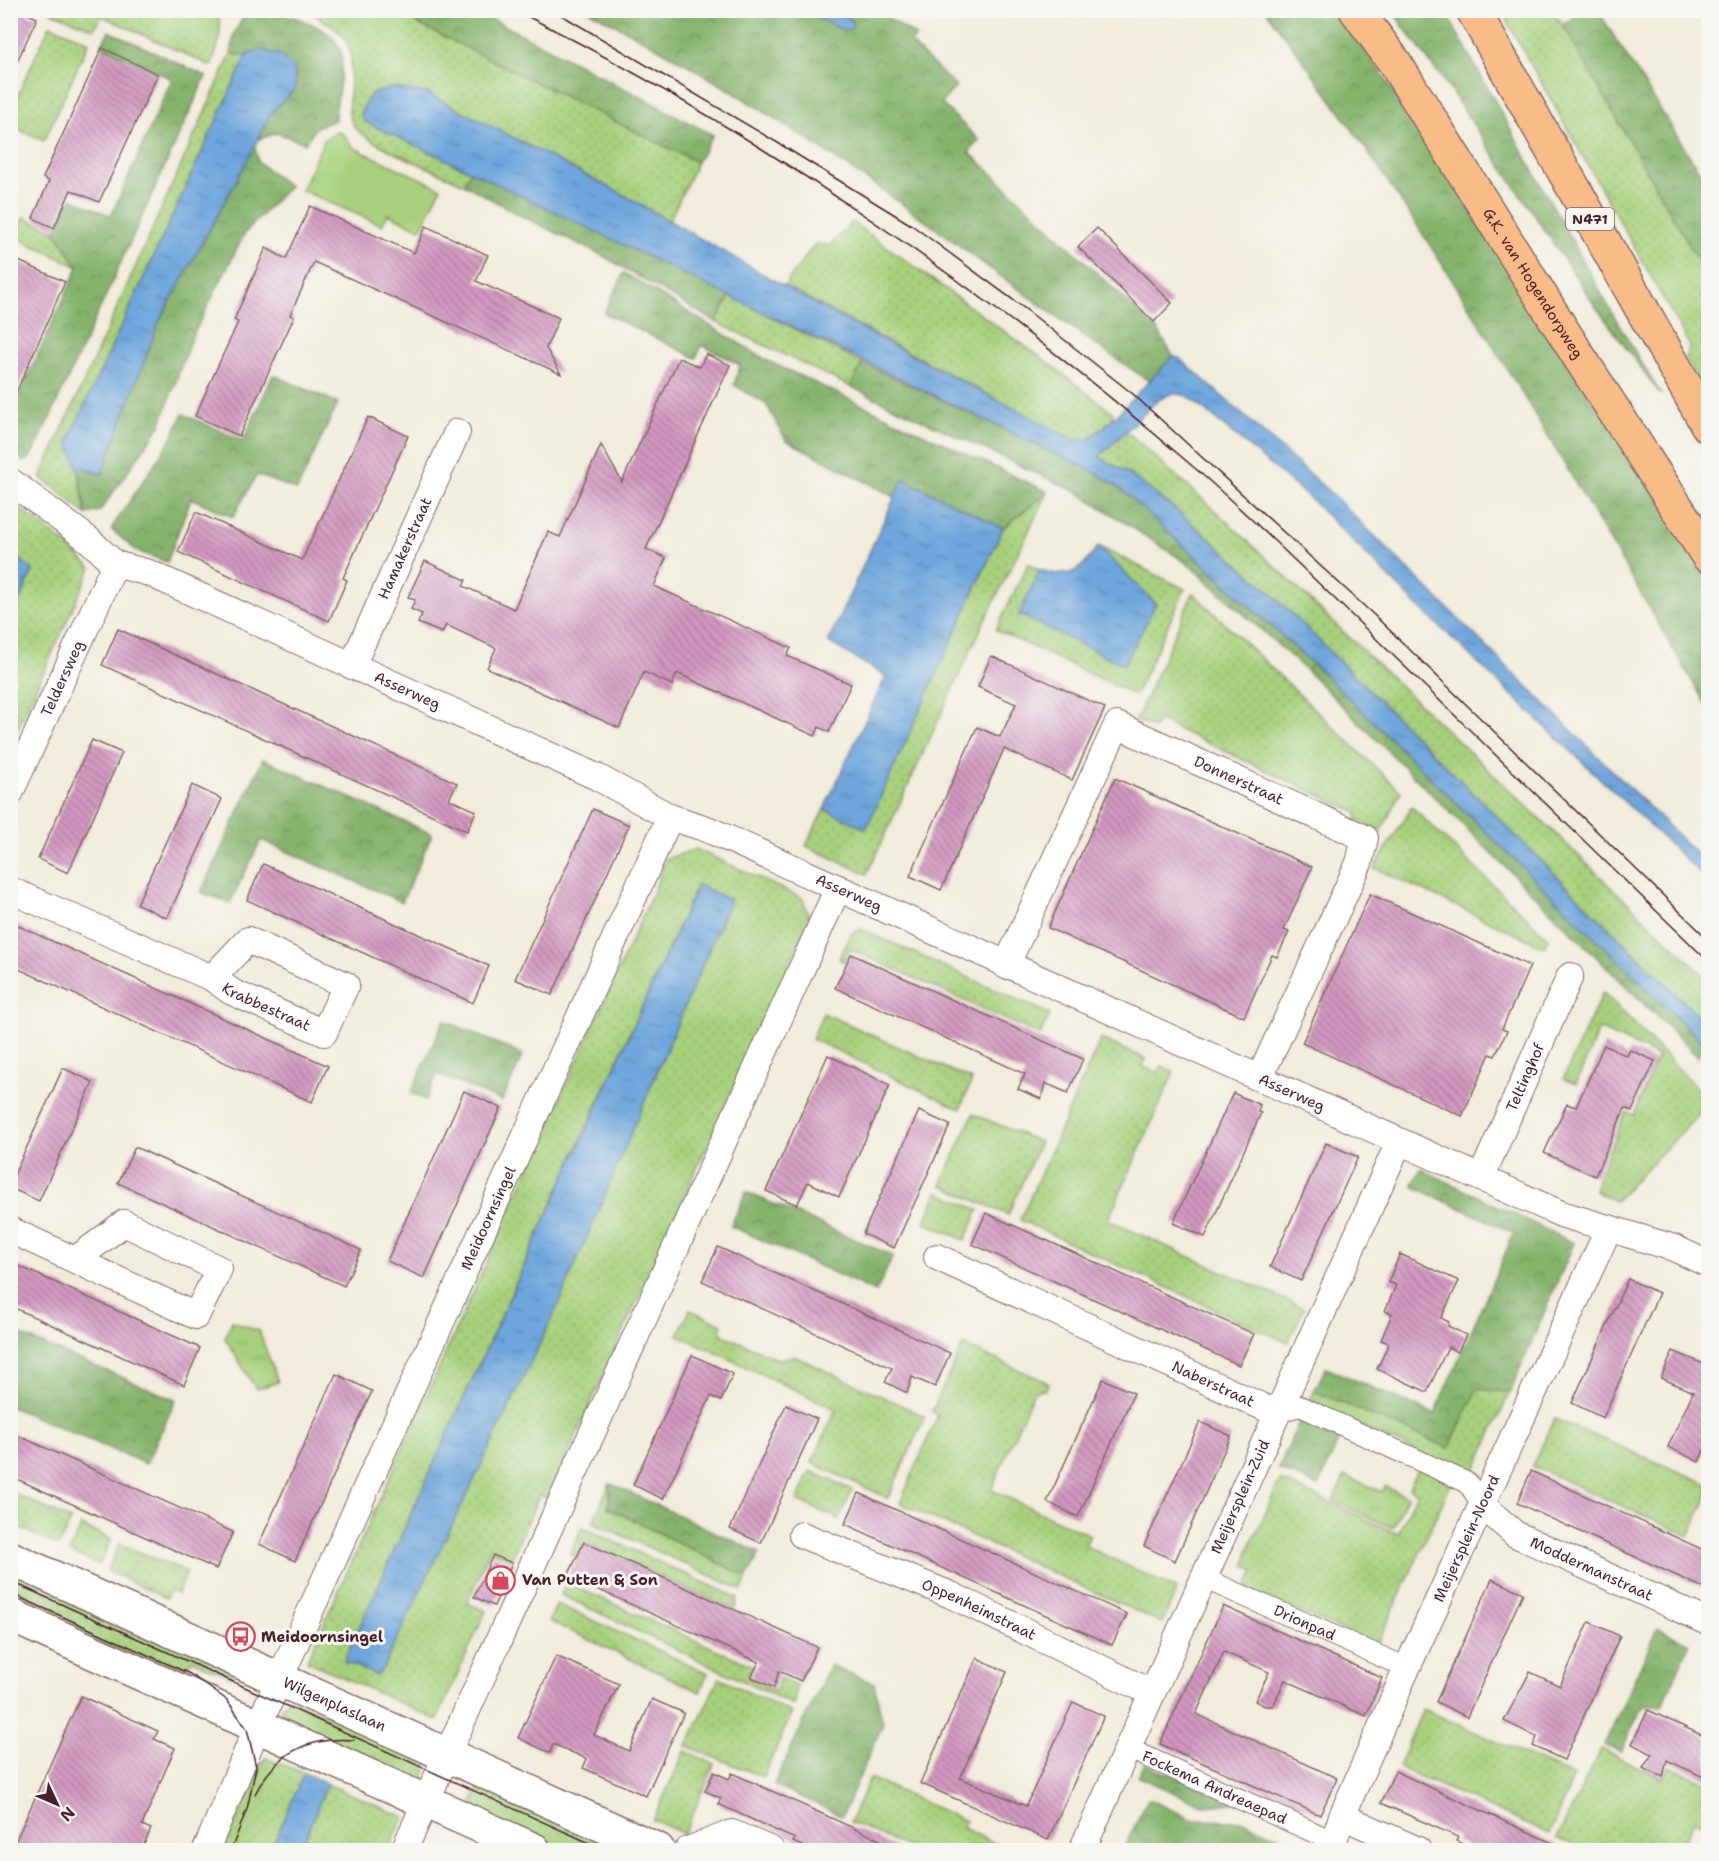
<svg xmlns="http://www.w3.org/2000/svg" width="1719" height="1861" font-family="'Shantell Sans',sans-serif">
  <defs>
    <pattern id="grass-dots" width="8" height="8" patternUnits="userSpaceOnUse" patternTransform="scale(1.5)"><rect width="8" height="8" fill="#a7d17d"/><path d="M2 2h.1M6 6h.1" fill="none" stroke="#91b36c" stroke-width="1.8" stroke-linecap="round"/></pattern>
    <pattern id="forest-crowns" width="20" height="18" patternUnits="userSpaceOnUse" patternTransform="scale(1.5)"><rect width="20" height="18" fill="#85b36c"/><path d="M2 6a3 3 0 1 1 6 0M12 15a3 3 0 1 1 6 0" fill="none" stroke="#6f9159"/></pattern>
    <pattern id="park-tufts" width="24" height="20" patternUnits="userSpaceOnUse" patternTransform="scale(1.5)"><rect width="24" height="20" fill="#a7d17d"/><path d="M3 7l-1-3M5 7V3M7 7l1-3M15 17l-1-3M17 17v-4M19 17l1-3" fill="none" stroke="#91b36c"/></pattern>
    <pattern id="water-ripples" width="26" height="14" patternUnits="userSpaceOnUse" patternTransform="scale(1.5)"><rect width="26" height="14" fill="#6da5dc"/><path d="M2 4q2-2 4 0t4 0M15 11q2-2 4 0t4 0" fill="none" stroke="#5c86b3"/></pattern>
    <pattern id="building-back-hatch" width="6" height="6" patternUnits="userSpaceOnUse" patternTransform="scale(1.5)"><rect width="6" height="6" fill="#d298c0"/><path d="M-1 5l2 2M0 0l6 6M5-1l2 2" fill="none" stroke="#ac7b9c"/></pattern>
  </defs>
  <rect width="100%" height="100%" fill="#f6f6f2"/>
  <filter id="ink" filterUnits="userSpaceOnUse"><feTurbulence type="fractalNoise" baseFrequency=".0167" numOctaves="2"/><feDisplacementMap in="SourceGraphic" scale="12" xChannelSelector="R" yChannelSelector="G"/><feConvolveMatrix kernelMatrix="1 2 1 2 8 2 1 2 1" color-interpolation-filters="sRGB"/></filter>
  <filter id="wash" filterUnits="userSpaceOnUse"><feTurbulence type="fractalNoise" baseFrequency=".008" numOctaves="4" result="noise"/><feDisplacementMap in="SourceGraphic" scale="24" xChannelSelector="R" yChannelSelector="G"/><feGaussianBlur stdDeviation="1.35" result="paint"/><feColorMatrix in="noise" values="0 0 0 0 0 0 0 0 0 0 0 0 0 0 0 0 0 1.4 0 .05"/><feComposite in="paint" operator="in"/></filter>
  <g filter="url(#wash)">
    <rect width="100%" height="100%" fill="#f1ecdb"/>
    <g fill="url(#grass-dots)" stroke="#787854" stroke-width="1.5" fill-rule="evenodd">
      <path d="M49,11H217C224,30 218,48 211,66L102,16L94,29Z"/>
      <path d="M307,11H400L409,19L697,162L669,221L427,93C406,89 391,87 371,94L360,114L366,122L471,171L464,184C438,171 370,146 354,126C349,119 348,108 349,99C352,45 358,38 307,11Z"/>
      <polygon points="1501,11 1552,11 1563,25 1708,278 1708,398 1685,357 1690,346"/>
      <polygon points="50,25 89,42 44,141 11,126 10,112"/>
      <polygon points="231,54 247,55 68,441 78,467 86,514 41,477"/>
      <polygon points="24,217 55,231 78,267 15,237"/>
      <polygon points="852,222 1054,367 1113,413 1112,420 1089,439 1074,440 784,286 815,244 830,245"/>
      <polygon points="730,296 862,363 851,387 716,322"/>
      <polygon points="1125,430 1229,523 1708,979 1708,1026 1267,589 1174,508 1126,472 1098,457"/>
      <polygon points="1048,492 981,628 867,874 806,846 824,809 866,828 1003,528"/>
      <polygon points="11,501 68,546 91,568 11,743 11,621 33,570 11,553"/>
      <polygon points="1098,546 1185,589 1135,695 996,630 1028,564 1040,570 1019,615 1156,604"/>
      <polygon points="1193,593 1401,792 1381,831 1356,820 1358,813 1158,720 1154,728 1136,720"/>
      <polygon points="1412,807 1548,938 1544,947 1374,868"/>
      <path d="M696,849L802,898L810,918L548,1498L539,1495L511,1559L490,1550L467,1603L486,1611L437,1720L307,1661L656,886L665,859ZM697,885L730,900L555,1312L383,1667L376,1675L344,1661Z"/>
      <polygon points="861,929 1050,1014 1040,1035 850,949 844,962 839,959 852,933"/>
      <polygon points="1603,992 1708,1099 1708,1105 1615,1201 1595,1191 1597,1179 1626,1112 1634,1115 1658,1056 1599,1029 1576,1084 1563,1079"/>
      <polygon points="823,1013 972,1080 960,1109 812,1039"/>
      <polygon points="1101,1039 1146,1059 1142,1066 1158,1073 1162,1066 1174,1072 1108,1220 1304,1308 1288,1343 1020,1220"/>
      <polygon points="973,1114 1040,1142 1008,1215 941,1185"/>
      <polygon points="937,1192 979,1210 965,1240 925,1223"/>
      <polygon points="690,1310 722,1324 721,1334 778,1359 794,1356 925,1416 888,1498 812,1463 836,1409 678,1335"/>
      <polygon points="963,1345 1049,1383 1045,1390 1034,1391 991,1490 1090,1535 1085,1546 1177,1589 1162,1623 900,1503 938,1415 932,1411"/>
      <polygon points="1477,1389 1510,1392 1472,1477 1309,1403 1314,1391 1449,1448"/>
      <polygon points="1555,1419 1708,1484 1708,1493 1689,1536 1532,1466"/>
      <polygon points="1420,1466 1453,1480 1377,1645 1246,1589 1254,1571 1246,1566 1247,1553 1280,1480 1398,1534 1417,1493 1409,1488"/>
      <polygon points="810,1471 852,1490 839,1519 797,1500"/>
      <polygon points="610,1483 608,1508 747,1577 742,1590 593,1522"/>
      <polygon points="11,1492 71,1520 59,1546 11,1524"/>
      <polygon points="81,1526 111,1539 100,1565 69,1552"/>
      <polygon points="582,1527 738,1598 734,1610 584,1542 577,1557 570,1554"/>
      <polygon points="120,1544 187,1572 177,1594 170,1591 166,1598 107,1571"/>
      <polygon points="11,1567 235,1668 233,1677 191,1660 179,1682 11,1605"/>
      <polygon points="567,1583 753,1666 748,1677 775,1691 780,1678 796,1685 794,1705 561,1595"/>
      <polygon points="557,1604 708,1673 700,1692 549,1621"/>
      <polygon points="719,1678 792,1713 763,1777 687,1746"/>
      <polygon points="289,1699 427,1759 428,1766 424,1778 416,1782 281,1725 281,1708"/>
      <polygon points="1423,1709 1574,1776 1549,1834 1398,1767"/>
      <polygon points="1601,1749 1664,1779 1669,1766 1708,1783 1708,1827 1694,1820 1680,1850 1585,1850 1557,1838"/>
      <polygon points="685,1751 714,1764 684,1834 653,1820"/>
      <polygon points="265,1758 304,1773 271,1850 223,1850"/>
      <polygon points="870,1778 965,1821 963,1828 1008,1850 915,1850 850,1822"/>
      <polygon points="482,1779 639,1850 548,1850 467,1814"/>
      <polygon points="327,1784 404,1817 389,1850 300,1850"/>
    </g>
    <g fill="url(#forest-crowns)" stroke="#68694c" stroke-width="1.5">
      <path d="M267,10C291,15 341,28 342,59C342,78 336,101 335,120L316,127L305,143L277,133L259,139L269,115L295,89L262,50L247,55L231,54L234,34L245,14Z"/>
      <polygon points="400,11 477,11 713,135 697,162 408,19"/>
      <path d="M589,11H801L844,30H849L853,21L833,11H878L916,36L911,43L956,87L941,103L979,140L969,152L1158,331L1173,356L1149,381C1057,320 970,252 879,188C787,124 689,62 589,11Z"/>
      <path d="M1266,11H1337L1369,54L1708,566V708C1568,471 1434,230 1266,11Z"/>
      <polygon points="1392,11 1445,11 1611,311 1661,395 1596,307 1449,88"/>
      <polygon points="1582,11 1598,11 1708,185 1708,278 1563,25"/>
      <polygon points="109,31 206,76 38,444 29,459 24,462 11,452 11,413 78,267 55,231 71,198 111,216 172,79 101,46"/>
      <polygon points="255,146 258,162 289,186 245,233 191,339 160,426 100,511 86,514 78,467 102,474 158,324"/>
      <polygon points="471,171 730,296 716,322 605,257 514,212 464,184"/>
      <polygon points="624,273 768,361 1048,492 1003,528 903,479 895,497 786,440 766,404 734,385 740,365 702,345 696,358 604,313"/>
      <polygon points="862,363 1097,473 1120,488 1325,675 1704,1044 1698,1057 1307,671 1187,563 1081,494 851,387"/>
      <polygon points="273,375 338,403 297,490 257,475 233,517 191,498 167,562 137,551 111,529 170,441 183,414 243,441"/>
      <polygon points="263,759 432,834 402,902 261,840 230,903 201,892"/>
      <polygon points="444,1020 523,1055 502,1101 437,1074 426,1100 411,1093"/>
      <polygon points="1421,1169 1574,1243 1510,1392 1477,1389 1449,1448 1314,1391 1326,1368 1435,1414 1514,1233 1412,1186"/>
      <polygon points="746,1192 893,1256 876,1292 731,1226"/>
      <polygon points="11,1331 176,1400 146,1464 11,1407"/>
      <polygon points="1303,1413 1343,1430 1319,1486 1278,1469"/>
      <polygon points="611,1484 760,1553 747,1577 608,1507"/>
      <polygon points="1658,1628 1689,1644 1663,1705 1648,1705 1641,1709 1621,1752 1604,1745"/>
      <polygon points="830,1665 874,1683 883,1724 842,1816 774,1785"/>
      <polygon points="1145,1764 1236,1803 1205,1806 1138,1777"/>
      <polygon points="1148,1799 1194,1820 1242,1821 1289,1841 1285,1850 1123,1850"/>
    </g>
    <g fill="url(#park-tufts)" stroke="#787854" stroke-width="1.5">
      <polygon points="232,1321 259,1331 278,1382 256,1389 225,1338"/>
      <polygon points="1345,1476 1382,1492 1385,1486 1407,1497 1393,1528 1333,1501"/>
    </g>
    <polygon fill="#a7d17d" stroke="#787854" stroke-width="1.5" points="336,131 343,134 354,148 441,188 421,229 388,214 382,225 301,190 324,140"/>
    <g fill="url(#water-ripples)" stroke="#5c6284" stroke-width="1.5">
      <polygon points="801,11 833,11 850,18 853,26 849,30 844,30"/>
      <polygon points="262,50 279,55 295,68 295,89 269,115 255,146 158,324 102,474 78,467 68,441 247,55"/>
      <path d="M393,88L427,93L620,193L837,316L1074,440L1089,439L1112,420L1173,356L1179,358L1333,495L1708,865V881L1417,605L1306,495L1188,396L1173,393L1158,400L1099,457L1126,472L1174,508L1267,589L1708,1026V1039L1704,1044L1325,675L1120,488L1097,473C852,358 611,236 365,122L360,113L371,94Z"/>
      <polygon points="903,479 1003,528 866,829 824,809 886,676 828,642"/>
      <path d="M1098,546L1156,604L1124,665L1019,615L1040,570C1071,580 1081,572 1098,546Z"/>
      <polygon points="11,553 33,570 11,621"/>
      <polygon points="698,885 730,900 555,1312 383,1668 376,1675 344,1661"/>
      <polygon points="304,1773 327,1784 300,1850 271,1850"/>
    </g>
    <g id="blocks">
      <g fill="url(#building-back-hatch)">
        <polygon points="10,10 19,10 37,18 10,77"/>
        <polygon points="102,48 158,74 99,202 71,190 54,228 33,218 49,181 43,178"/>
        <polygon points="310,206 414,253 426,226 488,255 476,281 559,318 546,348 561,374 314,262 290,315 294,317 239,436 195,416 238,322 234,320 266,248 286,259"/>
        <polygon points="1097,228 1172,303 1154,322 1078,247"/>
        <polygon points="10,257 65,282 11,404 10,404"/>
        <polygon points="706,354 730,365 646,549 666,558 654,586 791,648 787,656 851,684 829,732 819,727 815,736 677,673 672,685 644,672 619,728 487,668 496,648 446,625 442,633 418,623 422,614 411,609 415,600 408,597 425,561 466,580 463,586 514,609 548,532 560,537 601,445 622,482 679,358 700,367"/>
        <polygon points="368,417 408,436 343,578 347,580 329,621 178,552 196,512 302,560"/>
        <polygon points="118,629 457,783 449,799 476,811 467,831 102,665"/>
        <polygon points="991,656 1105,708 1072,780 1004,749 941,890 910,876 977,727 1000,737 1016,704 978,687"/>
        <polygon points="92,740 122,753 68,873 38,859"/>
        <polygon points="1115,778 1312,867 1284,930 1289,932 1277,957 1272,955 1244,1017 1048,928"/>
        <polygon points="192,785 222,799 167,918 137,904"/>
        <polygon points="593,809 629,825 552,995 515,979"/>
        <polygon points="263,864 489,966 473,1003 247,900"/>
        <polygon points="1370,894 1530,966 1502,1029 1507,1031 1495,1056 1490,1054 1462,1116 1302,1043"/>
        <polygon points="10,922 328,1066 312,1102 10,965"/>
        <polygon points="851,954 1083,1059 1068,1093 1045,1083 1041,1099 1018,1089 1025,1074 835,988"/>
        <polygon points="1604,1045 1627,1056 1630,1050 1655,1061 1632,1111 1625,1108 1595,1176 1544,1153 1567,1104 1576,1107"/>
        <polygon points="828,1055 890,1085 839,1197 808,1182 797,1205 766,1191"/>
        <polygon points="63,1068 93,1082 39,1201 10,1188 10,1184"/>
        <polygon points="464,1091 501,1108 424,1278 387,1261"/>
        <polygon points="1233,1093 1260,1105 1258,1112 1261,1113 1205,1237 1173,1223"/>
        <polygon points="919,1111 950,1125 894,1248 863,1234"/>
        <polygon points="1326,1143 1358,1157 1301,1281 1270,1267"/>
        <polygon points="135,1147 361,1250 344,1286 118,1183"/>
        <polygon points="986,1213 1254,1334 1239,1365 972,1244"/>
        <polygon points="718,1247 950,1353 935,1387 912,1377 907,1393 885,1382 892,1368 702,1281"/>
        <polygon points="1400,1254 1459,1281 1441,1318 1449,1322 1448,1326 1466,1335 1458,1352 1448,1347 1427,1392 1377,1369 1389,1343 1381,1340 1392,1314 1385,1311 1396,1285 1388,1282"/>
        <polygon points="10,1262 200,1348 184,1385 10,1306"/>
        <polygon points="1628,1279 1659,1293 1603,1418 1572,1403"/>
        <polygon points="1673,1351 1706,1365 1708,1360 1708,1441 1699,1462 1668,1447 1693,1392 1661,1378"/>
        <polygon points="692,1355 733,1374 721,1401 711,1396 663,1499 633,1485"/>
        <polygon points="336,1374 372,1391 295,1561 259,1544"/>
        <polygon points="1103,1379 1134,1393 1078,1517 1047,1502"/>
        <polygon points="786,1405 817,1419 761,1543 730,1529"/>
        <polygon points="1200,1422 1231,1436 1175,1561 1144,1546"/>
        <polygon points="10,1432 233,1532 216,1569 10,1476"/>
        <polygon points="1531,1471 1708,1552 1708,1590 1517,1503"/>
        <polygon points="859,1493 1127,1614 1112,1645 845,1524"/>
        <polygon points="584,1542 817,1647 801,1681 779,1671 774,1688 751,1677 759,1662 568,1576"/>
        <polygon points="493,1555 512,1563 494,1606 474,1597"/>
        <polygon points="1492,1579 1523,1593 1467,1717 1436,1702"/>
        <polygon points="1223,1606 1382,1678 1366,1716 1285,1680 1273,1706 1265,1706 1255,1701 1269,1672 1224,1652 1196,1714 1337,1778 1320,1815 1160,1744"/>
        <polygon points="1589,1622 1620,1636 1564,1760 1533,1746 1537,1737 1504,1721 1530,1672 1560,1686"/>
        <polygon points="556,1656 619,1684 594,1735 629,1751 652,1699 684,1713 646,1796 583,1768 587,1759 553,1744 550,1753 518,1738"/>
        <polygon points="977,1658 1007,1672 960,1778 1026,1806 1073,1702 1104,1716 1048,1840 920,1783"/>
        <polygon points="81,1696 158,1731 154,1739 175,1748 142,1825 151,1829 141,1851 11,1851"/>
        <polygon points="1648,1710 1708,1738 1708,1779 1667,1760 1663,1777 1643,1768 1652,1754 1632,1744"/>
        <polygon points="1395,1771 1449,1796 1570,1851 1478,1851 1456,1841 1458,1837 1381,1803"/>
        <polygon points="714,1772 729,1779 732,1773 904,1851 812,1851 793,1842 795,1839 718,1804 721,1798 705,1791"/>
      </g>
    </g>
  </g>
  <g filter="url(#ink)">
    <use href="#blocks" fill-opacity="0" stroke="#846769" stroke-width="1.5"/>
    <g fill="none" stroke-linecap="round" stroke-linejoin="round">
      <defs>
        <g id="pedestrian">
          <polyline points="1276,1413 1300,1406 1468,1483 1482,1505"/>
          <path id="s1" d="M1203,1578L1407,1668"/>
          <path id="s2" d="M1127,1748L1335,1842"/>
        </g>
        <g id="minor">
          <path id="s3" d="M10,481L89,540L115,564L149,573L597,777L670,817L707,829L1561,1214L1674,1248L1708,1264"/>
          <path id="s4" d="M352,666L457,432"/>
          <path id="s5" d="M10,793L115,564"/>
          <path id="s6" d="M10,890L212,978L232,992L324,1033L346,985L248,940L212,978"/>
          <path id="s7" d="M1006,966L1117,725L1365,838L1359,863L1260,1077"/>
          <path id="s8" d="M1481,1178L1570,976"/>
          <polyline points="10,1230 196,1316 219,1269 124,1223 75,1260"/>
          <path id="s9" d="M937,1257L1276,1413"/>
          <path id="s10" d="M1482,1505L1515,1534L1708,1622"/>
          <path id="s11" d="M802,1535L951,1595L1152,1693"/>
          <polyline points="1342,1816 1418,1850"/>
          <path id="s12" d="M206,1850L251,1742L670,817"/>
          <polyline points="404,1850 838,888"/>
          <polyline points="688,1850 732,1833 771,1850"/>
          <path id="s13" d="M1082,1850L1399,1142"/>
          <path id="s14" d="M1331,1850L1342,1816L1407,1668L1609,1228"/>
        </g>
        <g id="tertiary">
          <path id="s15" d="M10,1558L658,1850"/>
          <polyline points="10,1615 534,1850"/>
        </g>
        <g id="primary">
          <path id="s16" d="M1356,10L1395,63L1576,352L1708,556"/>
          <polyline points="1473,10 1708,426"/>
        </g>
      </defs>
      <use href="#pedestrian" stroke="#846769" stroke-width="22"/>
      <use href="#minor" stroke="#846769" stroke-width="28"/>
      <use href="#tertiary" stroke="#846769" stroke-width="36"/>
      <use href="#primary" stroke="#846769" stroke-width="36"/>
      <use href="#pedestrian" stroke="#fff" stroke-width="20"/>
      <use href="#minor" stroke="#fff" stroke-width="26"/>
      <use href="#tertiary" stroke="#fff" stroke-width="33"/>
      <use href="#primary" stroke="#f9bc89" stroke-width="33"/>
      <g stroke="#4a1f2b" stroke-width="1.5">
        <path d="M515,10C757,131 993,294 1197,470C1267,531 1332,597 1399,661C1502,761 1605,862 1708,961"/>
        <polyline points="553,10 783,146 913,226 1028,311 1133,394 1374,615 1708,939"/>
        <polyline points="10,1581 605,1850"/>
        <polyline points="10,1593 190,1674 227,1700 247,1729 256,1767 247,1809 231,1850"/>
        <path d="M255,1794C276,1753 308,1736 354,1740"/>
      </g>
    </g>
  </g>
  <defs>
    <symbol id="shop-ring" viewBox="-11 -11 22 22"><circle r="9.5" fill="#f6f6f2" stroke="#d1495b" stroke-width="1.5"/><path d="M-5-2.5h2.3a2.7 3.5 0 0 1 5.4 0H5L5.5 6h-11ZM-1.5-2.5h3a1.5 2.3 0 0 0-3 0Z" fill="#d1495b"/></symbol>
    <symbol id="bus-ring" viewBox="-11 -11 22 22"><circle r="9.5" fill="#f6f6f2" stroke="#d1495b" stroke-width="1.5"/><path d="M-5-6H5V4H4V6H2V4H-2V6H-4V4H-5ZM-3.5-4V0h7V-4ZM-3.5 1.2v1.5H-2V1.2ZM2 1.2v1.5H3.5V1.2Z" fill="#d1495b"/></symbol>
  </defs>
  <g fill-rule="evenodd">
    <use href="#shop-ring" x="484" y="1564" width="33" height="33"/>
    <use href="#bus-ring" x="224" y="1620" width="33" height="33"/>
  </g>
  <g text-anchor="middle" stroke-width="6" stroke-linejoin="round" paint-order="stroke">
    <rect fill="#f6f6f2" stroke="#7e6067" stroke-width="1.5" x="1566" y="208" width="48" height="22" rx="4.5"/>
    <g font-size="14" font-weight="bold" fill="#4a1f2b">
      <text x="1590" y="224">N471</text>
    </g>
    <g font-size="15" fill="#4a1f2b" stroke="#f6f6f2">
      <text dy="5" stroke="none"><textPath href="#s16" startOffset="326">G.K. van Hogendorpweg</textPath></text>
      <text dy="5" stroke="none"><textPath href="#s4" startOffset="129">Hamakerstraat</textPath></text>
      <text dy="5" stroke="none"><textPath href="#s5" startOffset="126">Teldersweg</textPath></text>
      <text dy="5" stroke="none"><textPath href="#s3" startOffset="453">Asserweg</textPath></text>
      <text dy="5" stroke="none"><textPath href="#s7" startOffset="399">Donnerstraat</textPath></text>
      <text dy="5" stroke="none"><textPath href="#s3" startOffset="939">Asserweg</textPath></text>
      <text dy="5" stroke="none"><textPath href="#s6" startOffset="282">Krabbestraat</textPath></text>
      <text dy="5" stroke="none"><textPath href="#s8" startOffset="110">Teltinghof</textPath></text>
      <text dy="5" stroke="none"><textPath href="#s3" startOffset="1425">Asserweg</textPath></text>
      <text dy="5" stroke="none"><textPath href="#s12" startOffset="692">Meidoornsingel</textPath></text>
      <text dy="5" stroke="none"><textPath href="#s9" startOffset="304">Naberstraat</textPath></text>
      <text dy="5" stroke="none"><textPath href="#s13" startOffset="387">Meijersplein-Zuid</textPath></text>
      <text dy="5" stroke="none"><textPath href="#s14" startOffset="340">Meijersplein-Noord</textPath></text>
      <text dy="5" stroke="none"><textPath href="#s10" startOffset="128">Moddermanstraat</textPath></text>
      <text dy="5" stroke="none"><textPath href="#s11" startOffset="192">Oppenheimstraat</textPath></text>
      <text dy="5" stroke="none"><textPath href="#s1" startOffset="111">Drionpad</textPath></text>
      <text dy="5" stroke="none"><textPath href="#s15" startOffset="356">Wilgenplaslaan</textPath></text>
      <text dy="5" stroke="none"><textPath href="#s2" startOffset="96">Fockema Andreaepad</textPath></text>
    </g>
    <g font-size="15" font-weight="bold" fill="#4a1f2b" stroke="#f6f6f2" text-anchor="start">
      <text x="522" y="1585">Van Putten &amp; Son</text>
      <text x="261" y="1642">Meidoornsingel</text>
    </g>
  </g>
  <rect width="1719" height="1861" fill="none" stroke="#f6f6f2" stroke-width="36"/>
  <g transform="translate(57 1804) rotate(134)" stroke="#f6f6f2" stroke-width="4.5" paint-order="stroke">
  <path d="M0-4.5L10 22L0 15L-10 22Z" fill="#4a1f2b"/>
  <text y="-9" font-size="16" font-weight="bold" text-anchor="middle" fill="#4a1f2b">N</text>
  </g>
</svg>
